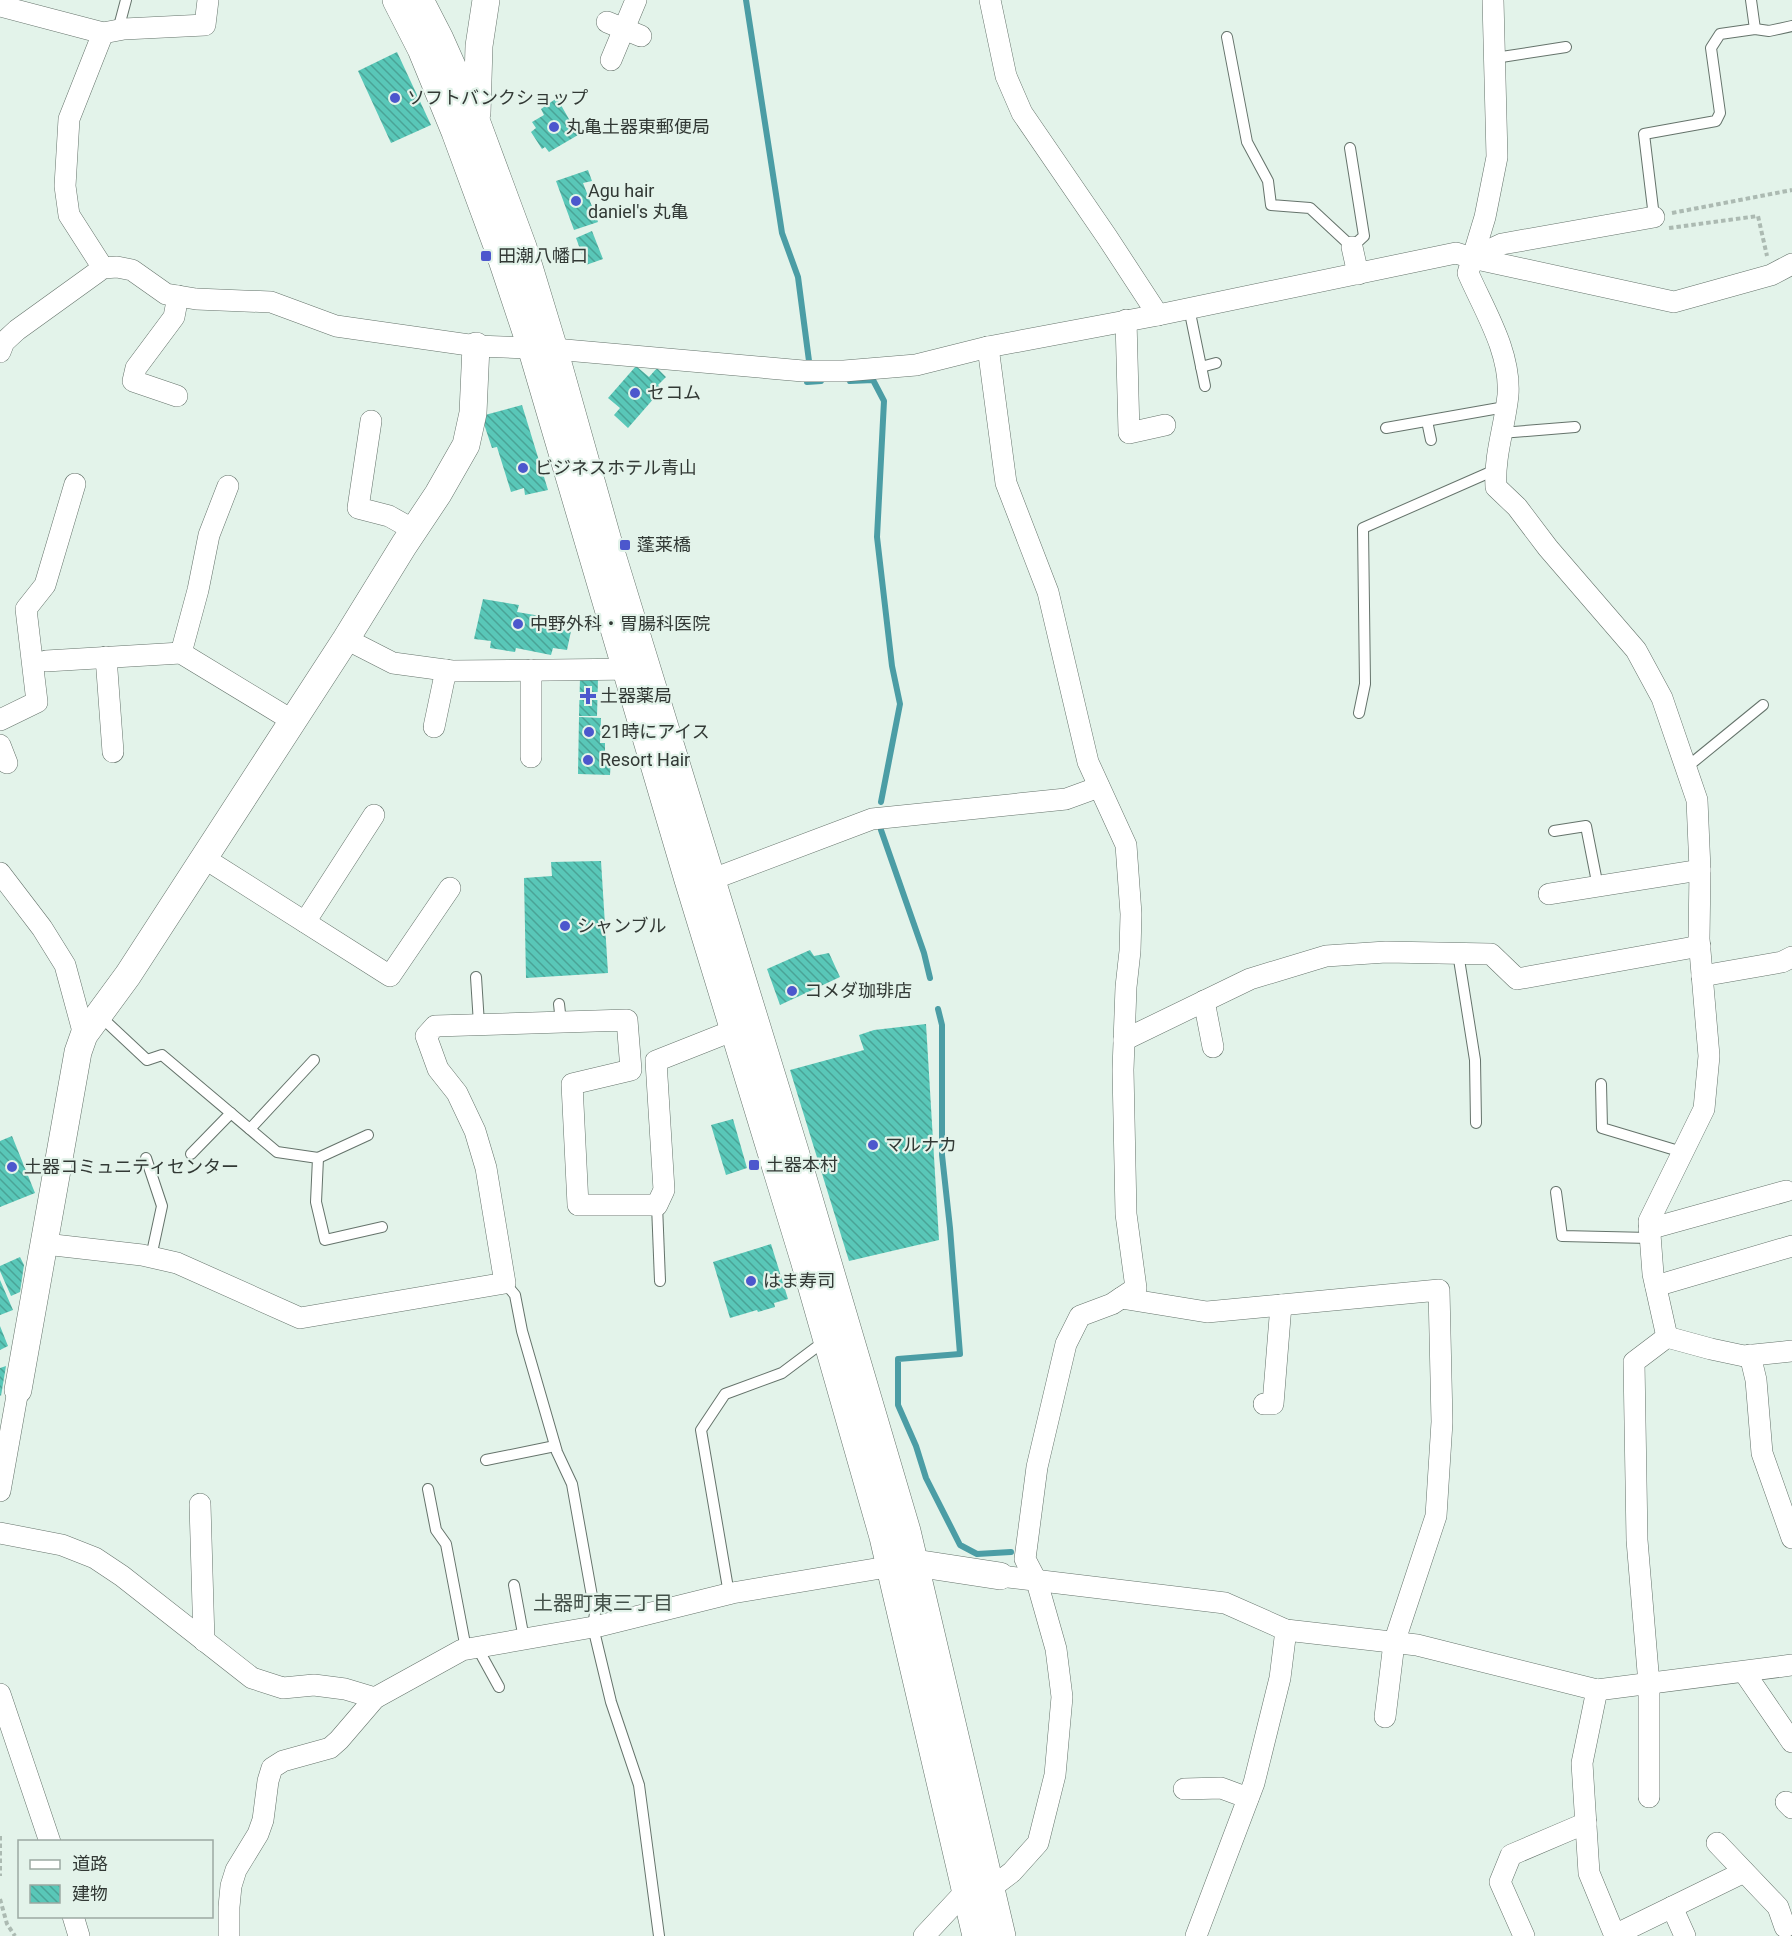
<svg xmlns="http://www.w3.org/2000/svg" width="1792" height="1936" font-family="Roboto,'Noto Sans JP',sans-serif">
  <defs>
    <pattern id="building-back-hatch" width="6" height="6" patternUnits="userSpaceOnUse" patternTransform="scale(1.5)"><rect width="6" height="6" fill="#59c7b8"/><path d="M-1 5l2 2M0 0l6 6M5-1l2 2" fill="none" stroke="#4aa396"/></pattern>
  </defs>
  <rect width="100%" height="100%" fill="#e3f3ea"/>
  <g fill="none" stroke-linecap="round" stroke-linejoin="round">
    <g stroke="#4b9da5" stroke-width="6">
      <polyline points="746,0 782,233 798,277 809,361"/>
      <polyline points="850,381 873,380 884,401 877,537 892,666 900,704 881,802"/>
      <polyline points="807,382 821,381"/>
      <polyline points="881,830 924,953 930,978"/>
      <polyline points="938,1009 942,1025 942,1155 950,1228 960,1354 898,1359 898,1405 916,1446 926,1478 960,1545 977,1554 1011,1552"/>
    </g>
  </g>
  <g fill="url(#building-back-hatch)">
    <polygon points="397,52 431,125 391,143 358,71"/>
    <polygon points="557,98 578,135 549,152 545,147 542,149 531,132 536,128 532,122 544,115 541,109"/>
    <polygon points="588,170 592,181 583,183 598,222 574,230 556,181"/>
    <polygon points="592,231 603,259 586,265 576,238"/>
    <polygon points="636,366 649,377 657,368 666,377 658,385 662,389 628,428 614,415 620,408 608,398"/>
    <polygon points="522,405 548,490 525,495 524,488 511,492 497,447 492,448 484,424 485,415"/>
    <polygon points="483,599 519,605 517,612 558,619 557,629 571,631 567,650 553,648 551,655 516,648 515,652 490,648 491,641 474,639"/>
    <polygon points="580,678 598,678 597,716 579,716"/>
    <polygon points="579,717 601,718 600,743 605,743 605,759 611,760 610,775 578,774"/>
    <polygon points="601,861 608,973 526,978 524,878 552,876 551,862"/>
    <polygon points="810,950 814,956 829,953 840,977 780,1005 767,969"/>
    <polygon points="926,1024 939,1240 849,1261 790,1070 864,1050 859,1035 874,1030"/>
    <polygon points="733,1119 747,1168 726,1175 711,1125"/>
    <polygon points="12,1136 35,1193 0,1207 0,1141"/>
    <polygon points="771,1244 788,1299 774,1303 775,1307 758,1312 757,1310 730,1318 713,1262"/>
    <polygon points="20,1257 24,1265 20,1292 11,1296 0,1271 0,1266"/>
    <polygon points="0,1280 13,1310 0,1315"/>
    <polygon points="0,1326 8,1346 0,1350"/>
    <polygon points="6,1366 1,1396 0,1395 0,1368"/>
  </g>
  <g fill="none" stroke-linecap="round" stroke-linejoin="round">
    <defs>
      <g id="service">
        <polyline points="1751,0 1755,29"/>
        <polyline points="118,30 126,0"/>
        <polyline points="1227,37 1247,142 1268,181 1271,205 1310,208 1352,247 1364,236 1350,148"/>
        <polyline points="1495,58 1566,47"/>
        <polyline points="1654,217 1644,134 1716,121 1720,113 1711,48 1720,34 1755,29 1769,31 1792,26"/>
        <polyline points="1189,308 1205,386"/>
        <polyline points="1201,367 1216,363"/>
        <polyline points="1427,421 1431,440"/>
        <polyline points="1386,428 1505,407"/>
        <polyline points="1501,433 1575,427"/>
        <polyline points="1359,713 1365,684 1363,528 1495,470"/>
        <polyline points="1687,767 1763,705"/>
        <polyline points="1554,831 1586,826 1598,887"/>
        <polyline points="1458,953 1475,1060 1476,1123"/>
        <polyline points="476,977 479,1024"/>
        <polyline points="559,1004 561,1022"/>
        <polyline points="99,1015 147,1060 162,1055 277,1152 318,1158 316,1202 325,1240 382,1227"/>
        <polyline points="1601,1084 1602,1128 1682,1152"/>
        <polyline points="250,1129 314,1060"/>
        <polyline points="191,1154 231,1113"/>
        <polyline points="146,1158 162,1206 151,1257"/>
        <polyline points="318,1158 368,1135"/>
        <polyline points="1556,1192 1562,1236 1650,1238"/>
        <polyline points="657,1205 660,1281"/>
        <polyline points="505,1283 515,1295 522,1331 557,1452 572,1484 595,1613 593,1627 611,1702 639,1785 659,1936"/>
        <polyline points="486,1460 555,1446"/>
        <polyline points="428,1489 436,1530 446,1544 466,1649"/>
        <polyline points="514,1585 524,1639"/>
        <polyline points="729,1594 701,1430 725,1394 782,1373 826,1340"/>
        <polyline points="477,1647 499,1687"/>
      </g>
      <g id="minor">
        <polyline points="990,0 1006,76 1022,113 1107,237 1158,315"/>
        <path d="M1493,0L1497,157L1485,217L1468,273C1484,310 1511,352 1508,395C1505,426 1494,455 1496,487L1517,507L1548,548L1636,650L1662,698L1697,800L1700,870L1699,939L1709,1056L1704,1109L1649,1221L1653,1274L1667,1337"/>
        <polyline points="0,6 103,33 69,119 65,186 69,215 103,268"/>
        <polyline points="607,22 641,36"/>
        <polyline points="103,33 124,29 205,25 208,0"/>
        <polyline points="611,60 636,0"/>
        <polyline points="1352,247 1358,274"/>
        <polyline points="1472,258 1502,244 1654,217"/>
        <polyline points="1126,320 1129,433 1165,425"/>
        <polyline points="0,352 4,342 17,330 103,268 117,267 132,270 166,294 196,299 271,302 336,326 476,346 554,349 803,371 844,371 916,365 988,347 1158,315 1456,253 1472,258 1674,302 1771,275 1792,264"/>
        <polyline points="177,396 133,381 136,368 174,317 178,296"/>
        <polyline points="371,421 358,508 389,516 414,530"/>
        <polyline points="346,639 393,663 452,671 639,669"/>
        <polyline points="181,653 198,590 209,535 228,486"/>
        <polyline points="106,657 113,752"/>
        <polyline points="46,661 181,653 293,721"/>
        <polyline points="531,670 531,757"/>
        <polyline points="0,720 37,702 26,609 45,585 75,484"/>
        <polyline points="434,727 446,670"/>
        <polyline points="0,745 7,763"/>
        <polyline points="204,858 390,976 450,888"/>
        <polyline points="0,873 42,928 65,965 84,1035"/>
        <polyline points="697,885 872,819 1066,799 1099,787"/>
        <polyline points="1549,894 1700,870"/>
        <polyline points="305,922 374,815"/>
        <polyline points="1702,976 1782,962 1792,957"/>
        <polyline points="1204,1001 1213,1047"/>
        <polyline points="1124,1040 1250,979 1326,956 1386,952 1491,954 1517,979 1700,946"/>
        <polyline points="1649,1229 1786,1191"/>
        <polyline points="45,1244 142,1255 177,1263 300,1318 505,1283 486,1168 475,1131 457,1093 438,1069 426,1036 435,1026 627,1020 631,1070 572,1084 578,1205 657,1205 664,1190 656,1061 747,1025"/>
        <polyline points="1656,1286 1792,1246"/>
        <polyline points="1121,1298 1207,1312 1439,1290 1442,1422 1436,1516 1394,1643 1385,1717"/>
        <polyline points="1667,1337 1711,1349 1744,1356 1792,1351"/>
        <polyline points="1750,1355 1756,1380 1762,1453 1792,1538"/>
        <polyline points="1264,1404 1273,1404 1281,1305"/>
        <polyline points="0,1491 18,1390"/>
        <polyline points="200,1504 204,1641"/>
        <polyline points="0,1533 62,1545 95,1558 122,1576 252,1678 283,1688 314,1685 345,1689 375,1698"/>
        <polyline points="1000,1576 1225,1603 1286,1630 1417,1645 1597,1690 1792,1665"/>
        <polyline points="1744,1672 1792,1742"/>
        <polyline points="1597,1690 1582,1763 1589,1873 1615,1936"/>
        <polyline points="0,1694 50,1842"/>
        <polyline points="1184,1789 1221,1788 1248,1798"/>
        <polyline points="1649,1797 1649,1684 1637,1540 1634,1362 1667,1337"/>
        <polyline points="1786,1802 1792,1808"/>
        <polyline points="1717,1843 1778,1907 1785,1927"/>
        <polyline points="1672,1907 1685,1936"/>
        <polyline points="73,1916 79,1936"/>
        <polyline points="1615,1935 1744,1872"/>
        <polyline points="229,1936 229,1907 231,1886 236,1870 258,1834 263,1820 268,1781 272,1768 283,1761 330,1748 339,1740 375,1698 462,1650 599,1626 732,1593 905,1564"/>
        <polyline points="924,1936 965,1892 991,1888 1012,1872 1038,1843 1055,1775 1062,1697 1056,1649 1037,1582 1025,1559 1037,1467 1066,1344 1080,1316 1112,1304 1136,1288 1126,1214 1123,1070 1126,987 1130,951 1131,914 1126,845 1088,762 1048,592 1006,483 988,347"/>
        <polyline points="1196,1936 1254,1783 1280,1678 1286,1630"/>
        <polyline points="1524,1936 1500,1882 1511,1855 1586,1823"/>
      </g>
      <g id="tertiary">
        <polyline points="396,0 421,49 455,132 500,254 531,347 688,880 804,1260 883,1537 976,1936"/>
        <polyline points="420,0 440,39 476,120 523,247 554,349 610,548 795,1151 907,1531 1002,1936"/>
        <polyline points="477,113 479,46 486,0"/>
        <polyline points="18,1390 78,1052 84,1035 128,975 346,639 404,545 438,494 466,445 473,413 476,346"/>
        <polyline points="915,1563 1000,1576"/>
      </g>
    </defs>
    <use href="#service" stroke="#65736b" stroke-width="12"/>
    <use href="#minor" stroke="#65736b" stroke-width="22"/>
    <use href="#tertiary" stroke="#65736b" stroke-width="28"/>
    <g stroke="#acbab2" stroke-width="4" stroke-dasharray="4.5 3" stroke-linecap="butt">
      <polyline points="1672,213 1792,190"/>
      <polyline points="1669,228 1758,216 1767,256"/>
      <polyline points="0,1836 0,1876"/>
      <polyline points="0,1899 7,1924 15,1936"/>
    </g>
    <use href="#service" stroke="#fff" stroke-width="10"/>
    <use href="#minor" stroke="#fff" stroke-width="21"/>
    <use href="#tertiary" stroke="#fff" stroke-width="27"/>
  </g>
  <g fill="#4c57cd" stroke="#e3f3ea" stroke-width="2">
    <circle cx="395" cy="98" r="6"/>
    <circle cx="554" cy="127" r="6"/>
    <circle cx="576" cy="201" r="6"/>
    <rect x="480" y="250" width="12" height="12" rx="3"/>
    <circle cx="635" cy="393" r="6"/>
    <circle cx="523" cy="468" r="6"/>
    <rect x="619" y="539" width="12" height="12" rx="3"/>
    <circle cx="518" cy="624" r="6"/>
    <path d="M585 687h6v6h6v6h-6v6h-6v-6h-6v-6h6z"/>
    <circle cx="589" cy="732" r="6"/>
    <circle cx="588" cy="760" r="6"/>
    <circle cx="565" cy="926" r="6"/>
    <circle cx="792" cy="991" r="6"/>
    <circle cx="873" cy="1145" r="6"/>
    <rect x="748" y="1159" width="12" height="12" rx="3"/>
    <circle cx="12" cy="1167" r="6"/>
    <circle cx="751" cy="1281" r="6"/>
  </g>
  <g text-anchor="middle" stroke-width="4.5" stroke-linejoin="round" paint-order="stroke">
    <g font-size="18" fill="#323935" stroke="#e3f3ea" text-anchor="start">
      <text x="407" y="104">ソフトバンクショップ</text>
      <text x="566" y="133">丸亀土器東郵便局</text>
      <text x="588" y="197">Agu hair<tspan x="588" dy="21">daniel's 丸亀</tspan></text>
      <text x="498" y="262">田潮八幡口</text>
      <text x="647" y="399">セコム</text>
      <text x="535" y="474">ビジネスホテル青山</text>
      <text x="637" y="551">蓬莱橋</text>
      <text x="530" y="630">中野外科・胃腸科医院</text>
      <text x="600" y="702">土器薬局</text>
      <text x="601" y="738">21時にアイス</text>
      <text x="600" y="766">Resort Hair</text>
      <text x="577" y="932">シャンブル</text>
      <text x="804" y="997">コメダ珈琲店</text>
      <text x="885" y="1151">マルナカ</text>
      <text x="766" y="1171">土器本村</text>
      <text x="24" y="1173">土器コミュニティセンター</text>
      <text x="763" y="1287">はま寿司</text>
    </g>
    <g font-size="20" fill="#435049" stroke="#e3f3ea">
      <text x="603" y="1610">土器町東三丁目</text>
    </g>
  </g>
  <rect x="18" y="1840" width="195" height="78" fill="#e3f3ea" stroke="#9ca9a2" stroke-width="1.5"/>
  <rect x="30" y="1860" width="30" height="9" fill="#ffffff" stroke="#9ca9a2" stroke-width="1.5"/>
  <text x="72" y="1870" font-size="18" fill="#323935">道路</text>
  <rect x="30" y="1885" width="30" height="18" fill="url(#building-back-hatch)" stroke="#9ca9a2" stroke-width="1.5"/>
  <text x="72" y="1900" font-size="18" fill="#323935">建物</text>
</svg>
